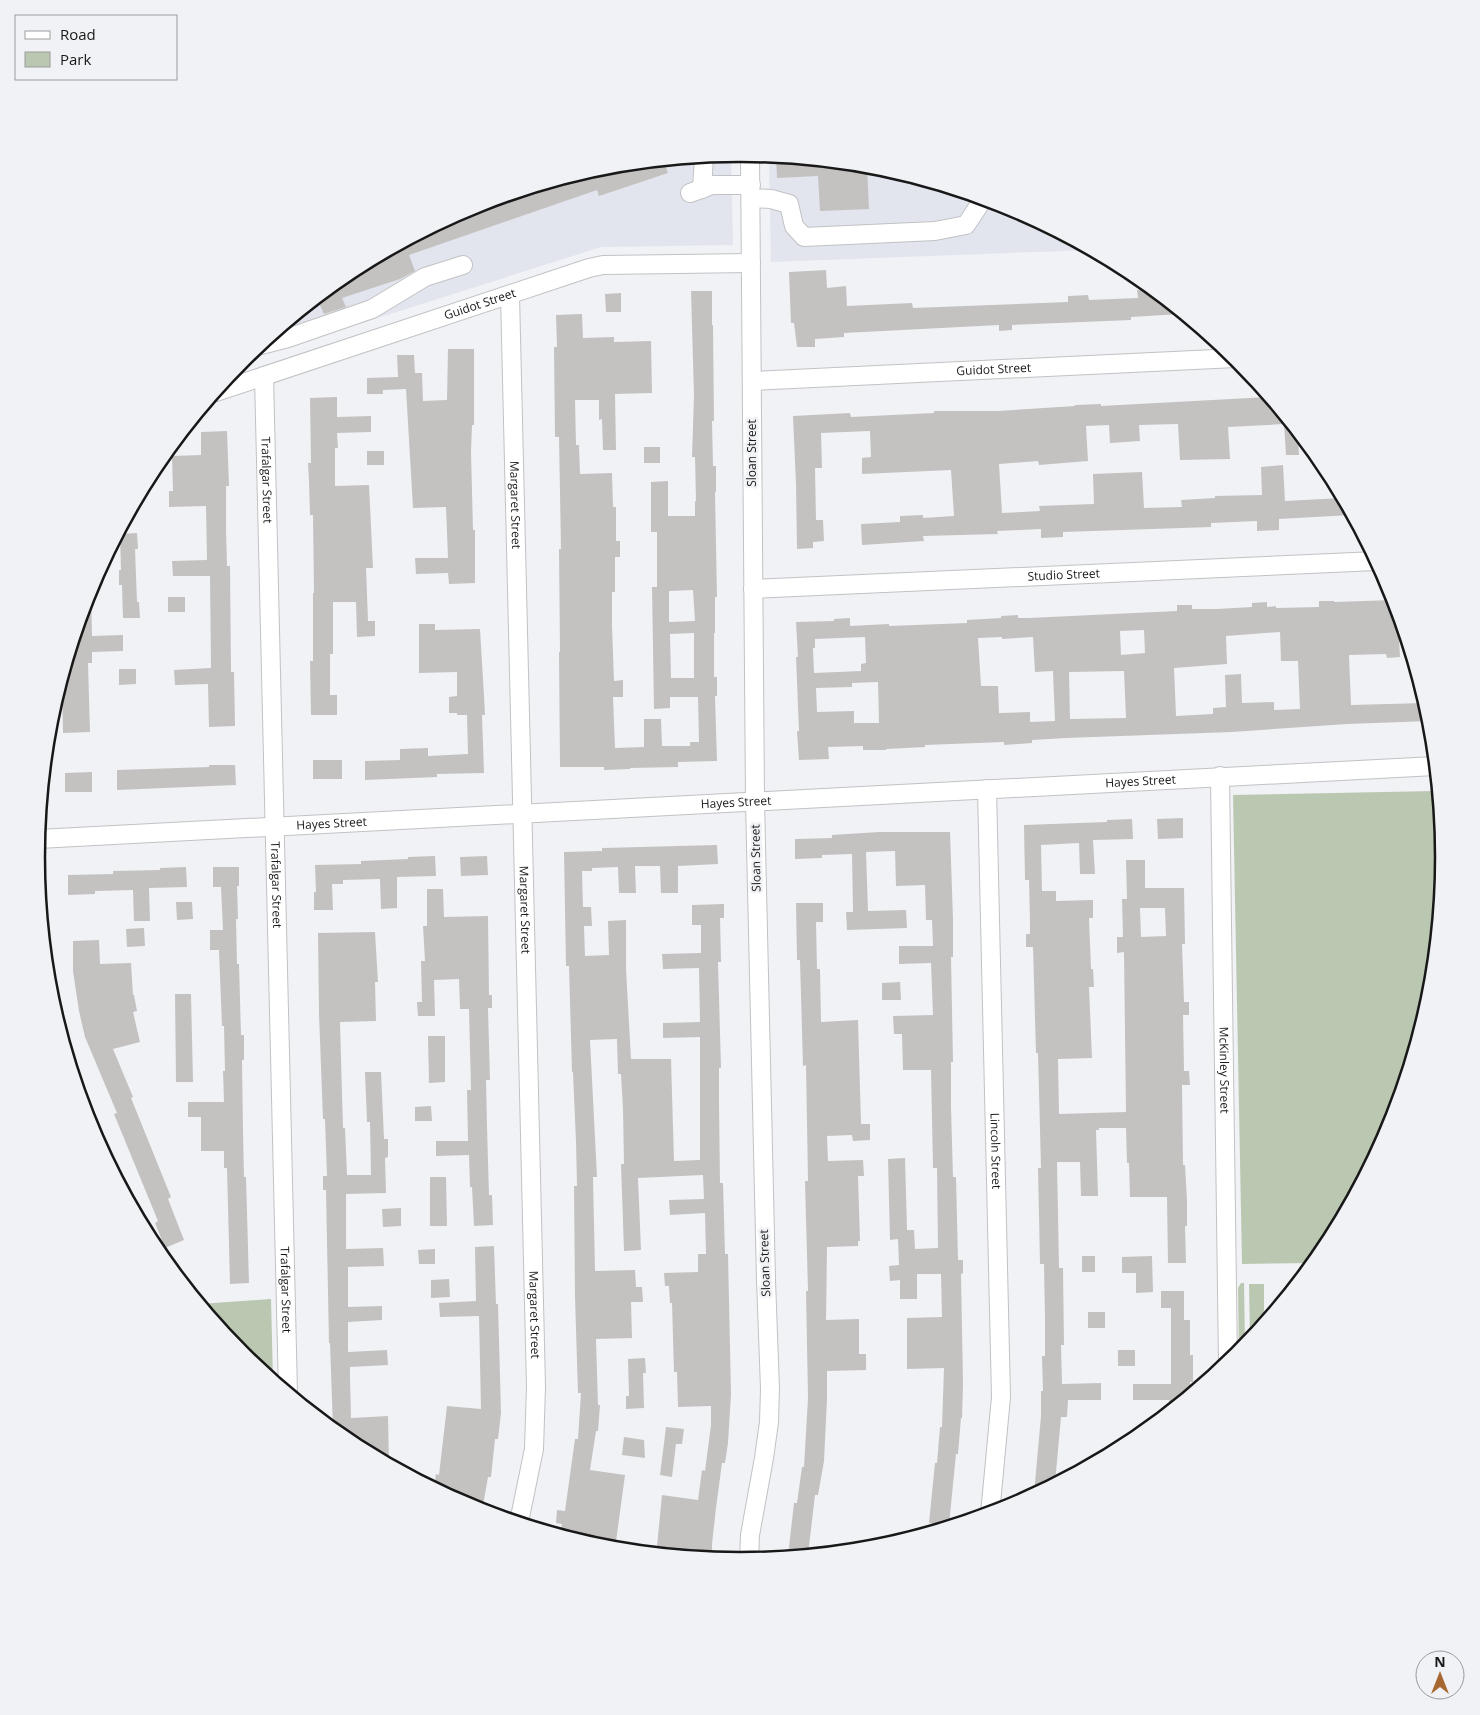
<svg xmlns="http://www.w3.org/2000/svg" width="1480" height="1715" font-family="'Open Sans',sans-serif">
  <rect width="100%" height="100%" fill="#f1f2f5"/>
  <g fill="#e2e5ee">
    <polygon points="731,155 733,245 601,247 242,361 349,272 603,167"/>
    <polygon points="769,157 878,167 1010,207 1089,250 771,262"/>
  </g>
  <g fill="#bbc8b1">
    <polygon points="1434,791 1436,933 1430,995 1390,1127 1325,1249 1314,1263 1242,1264 1233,795"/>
    <polygon points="1241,1283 1244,1283 1245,1346 1239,1354 1238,1288"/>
    <polygon points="1249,1284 1264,1284 1264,1322 1250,1340"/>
    <polygon points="271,1299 273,1380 242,1355 200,1304"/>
  </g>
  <g fill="#c4c2c1" fill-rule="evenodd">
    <polygon points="776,157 867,166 869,209 820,211 818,176 777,178"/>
    <polygon points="664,161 668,173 599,196 597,190 409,255 415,271 400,279 342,298 346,307 324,314 317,299 349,272 471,207 603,167"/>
    <polygon points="826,270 827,288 846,286 847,306 912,303 913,308 1068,302 1068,296 1088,295 1089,300 1138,298 1137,290 1151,289 1181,314 1131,317 1131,320 1012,325 1012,330 999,331 999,325 844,333 844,337 815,339 815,347 797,347 794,323 791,323 789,272"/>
    <path d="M691,291H712V325H713L714,421H712L713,466H716V492H715L717,597H715V633H714V677H717V696H715L717,761L678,762V767L630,768V769L604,770V767H560L559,652H560L559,549H561L559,437H555L554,347H557L556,315L582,314L583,338L614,337V342L651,341L652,393L615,394L616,450H603L602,419L599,420V400H575L576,445H579L580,474L612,473L613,507H616V541H620V557H615V592H612V626L614,681L623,680V697H613L615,748L644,747V719H661L662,746H690V742H699L698,697H670V708L654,709L652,587H657V532H651V482L668,481V516H695V501H696L695,457H692L694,395ZM693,590L695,621L669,622V591ZM694,633V678H671L670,634Z"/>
    <polygon points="621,293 621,312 606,312 605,294"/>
    <polygon points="448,349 474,349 474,425 472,425 471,452 473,530 475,530 475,583 449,584 448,573 416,574 415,558 448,558 446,507 413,508 406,389 383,390 383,394 367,394 367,378 398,377 397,355 414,355 415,373 422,373 423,401 447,400"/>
    <polygon points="337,397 337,417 371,416 371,432 337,433 338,448 335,448 335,486 369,485 373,568 366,568 368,621 375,621 375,636 357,637 356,602 333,602 333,654 330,654 330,695 337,695 337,715 311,715 310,661 313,661 313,593 314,593 313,515 310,515 309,482 308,463 311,463 310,398"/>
    <polygon points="1268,397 1298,434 1299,455 1286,455 1284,424 1228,427 1230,459 1180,460 1178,424 1139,425 1140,441 1110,443 1109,425 1086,426 1088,461 1039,465 1038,461 999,464 1002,513 1040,511 1039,506 1094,504 1093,474 1142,472 1144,508 1182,507 1181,500 1215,498 1215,496 1262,495 1261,467 1283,465 1285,501 1342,498 1351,515 1279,519 1279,530 1257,531 1257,521 1211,523 1211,527 1063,532 1063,537 1041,538 1041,529 997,531 998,534 923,536 924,541 862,545 861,524 900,522 900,516 923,515 923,518 954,516 951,470 862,474 862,458 871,457 870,431 821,433 822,468 815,468 816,520 823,520 824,541 813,542 813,548 797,549 796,484 793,416 850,413 851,417 934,413 934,411 998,411 1075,406 1075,405 1101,404 1101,406"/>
    <polygon points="227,431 229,486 226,486 226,530 227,566 230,566 231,672 234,672 235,726 209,727 208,684 175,685 174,670 211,668 210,576 173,576 172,561 207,560 206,506 169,507 169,491 173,491 172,456 201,455 201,432"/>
    <rect x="644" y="447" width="16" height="16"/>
    <rect x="367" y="451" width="17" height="14"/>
    <polygon points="137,533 138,549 135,549 137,602 139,602 140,618 123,618 122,585 119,585 119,570 121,570 120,534"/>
    <polygon points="88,594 91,594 92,636 123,635 123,651 92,652 92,663 88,663 90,732 63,733 62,680"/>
    <rect x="168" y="597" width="17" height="15"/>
    <path d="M1394,600L1399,618H1398L1400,657L1387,658L1386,654L1349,655L1351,705L1425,703L1430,721L1347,724L1232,732L1066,738L1032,740V743L1004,745V742L925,745V747L886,749V750H863V746L828,747L829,759L799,760L797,731H799L796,657H798L796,622L834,621V619L850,618V626L889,624V626L967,623V620L1001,618V616L1018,615V618H1029L1177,611V605H1192V609H1217L1252,607V603L1267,602V607L1276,606V608L1319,607V601H1334V602ZM1144,630L1145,653L1121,655L1120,631ZM1280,632L1281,661H1298L1300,709L1274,710V702L1242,703L1241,674L1225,675L1226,707L1213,708V714L1176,716L1174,668L1227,664L1226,636ZM865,637L866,663L861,664V671L814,673L813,648H815V639ZM1002,637V639L1033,637L1035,672L1053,671L1055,721L1030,722V712L999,713L998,686H981L978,638ZM1124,671L1126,718L1070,719L1069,672ZM878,682L879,723H854V711L817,712L816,688L852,687V683Z"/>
    <polygon points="419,624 435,624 435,630 480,629 484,696 485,715 482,715 484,773 437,774 437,777 365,780 365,761 400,760 400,749 428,748 428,756 468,754 467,715 457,715 457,713 449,713 449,697 457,696 457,672 419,673"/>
    <polygon points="119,669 136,669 136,684 119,685"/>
    <rect x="313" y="760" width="29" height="19"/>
    <polygon points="209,765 235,765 236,785 117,790 117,770 209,767"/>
    <polygon points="92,772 92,792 65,792 65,773"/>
    <polygon points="1183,818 1183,838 1158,839 1157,819"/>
    <path d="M1132,819L1133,839L1093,840L1095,874H1080L1079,843L1041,845L1042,891H1056V901L1093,900V918H1089L1091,969H1093L1094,987H1089L1092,1058L1058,1059L1059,1114L1126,1112L1124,952L1117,953V937H1123L1122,899H1127L1126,860H1145V888H1184L1185,944H1182L1184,1002H1189V1015H1183L1184,1071H1189L1190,1085H1182L1183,1165H1185L1187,1201V1226H1185L1186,1263H1168L1167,1197H1130L1129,1163H1127L1126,1128H1099V1130H1096L1098,1196H1081L1080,1162H1057L1059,1268H1063L1064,1345H1061L1062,1384L1101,1383V1400H1068L1067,1417H1061L1055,1483L1034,1494L1041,1416V1391H1043L1042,1356H1045V1320L1044,1264H1040L1038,1168H1041L1038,1053H1036L1033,947H1026V934H1030V921L1029,880H1025L1024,825L1107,822V820ZM1140,908H1165L1166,936L1141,937Z"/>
    <polygon points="879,832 950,832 953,919 953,957 951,957 953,1062 951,1062 951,1107 953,1177 956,1177 958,1260 963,1260 963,1273 961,1274 963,1384 962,1418 961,1418 958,1454 956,1454 949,1525 929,1523 935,1463 937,1463 940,1427 942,1427 944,1368 907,1369 907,1318 942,1317 941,1274 917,1274 917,1299 900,1299 900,1280 890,1281 889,1266 899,1265 898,1239 890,1240 888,1159 905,1158 907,1230 914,1230 915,1249 938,1248 937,1168 933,1168 931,1070 903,1070 902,1034 894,1034 893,1016 933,1015 931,963 899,964 899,946 933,946 932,920 926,920 925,885 896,886 895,851 866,852 868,911 906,910 907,928 847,930 846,912 853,912 852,854 822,855 822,858 795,859 795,839 832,838 832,835"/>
    <polygon points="717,845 718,864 678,866 678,893 661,893 660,866 635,866 636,893 619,893 618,867 592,868 592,871 582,871 583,907 591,907 592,926 584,926 585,956 609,955 608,921 626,920 626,969 631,1059 671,1059 674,1161 700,1160 700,1037 663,1038 663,1023 700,1022 699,968 663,969 662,954 701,953 701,925 692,925 692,905 724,904 724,918 720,918 721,962 718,962 721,1068 719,1068 719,1104 720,1183 723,1183 725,1254 728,1254 731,1394 728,1443 725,1463 722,1463 716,1508 712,1544 712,1559 693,1557 693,1551 657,1546 662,1495 698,1500 702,1470 705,1471 711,1425 711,1406 678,1407 677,1372 674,1372 672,1303 670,1303 669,1286 665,1286 664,1273 698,1272 698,1254 706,1254 705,1213 670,1215 669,1200 704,1199 703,1175 638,1178 641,1250 624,1251 621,1164 624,1164 623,1110 621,1074 618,1074 617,1039 590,1040 597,1177 593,1177 595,1271 635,1270 636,1287 642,1287 643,1302 631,1302 632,1338 596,1339 598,1405 600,1405 598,1431 596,1431 590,1470 625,1475 615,1549 597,1546 598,1541 560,1535 562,1524 556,1523 557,1510 565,1511 575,1439 578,1439 581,1393 578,1393 575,1297 574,1186 577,1186 576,1142 573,1072 572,1072 569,966 566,966 564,852 602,851 602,848"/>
    <polygon points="435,856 436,876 397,877 397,908 381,909 380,879 343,880 343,884 332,884 333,910 314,910 314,892 316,892 315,865 361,864 361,861 408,859 408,857"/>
    <polygon points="487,856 488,875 461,876 460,857"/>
    <polygon points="186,867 187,887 149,888 150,921 134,921 133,890 95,891 95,894 68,895 68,875 113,874 113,871 160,870 160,868"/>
    <polygon points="213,867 239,867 239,886 237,886 238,919 236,919 237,964 239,964 241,1035 244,1035 244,1060 242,1060 243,1131 244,1177 246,1177 249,1283 230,1284 227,1168 224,1168 224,1151 201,1151 201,1117 188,1117 188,1102 224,1102 223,1071 225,1071 224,1026 222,1026 219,950 210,950 210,930 223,930 221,887 213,887"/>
    <polygon points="427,889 443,889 444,917 488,916 489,995 492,995 492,1008 488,1008 490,1080 486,1080 487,1126 489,1195 492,1195 493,1225 474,1226 472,1187 470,1187 469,1155 436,1156 436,1141 468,1141 467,1090 471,1090 469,1009 460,1009 459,979 434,980 435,1016 418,1016 417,1002 422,1002 421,961 425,961 423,926 427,926"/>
    <polygon points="176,902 192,902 193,919 177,920"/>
    <polygon points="796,903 823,903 823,922 816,922 817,969 820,969 821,1022 858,1020 861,1124 870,1124 870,1140 853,1141 852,1135 827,1136 828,1161 863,1160 864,1176 858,1176 860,1241 858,1241 858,1246 827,1247 826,1320 859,1319 859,1354 866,1354 866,1370 827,1371 827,1399 824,1461 818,1495 815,1495 808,1555 788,1556 794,1503 797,1503 802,1467 804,1467 808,1398 806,1291 808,1291 805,1181 808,1181 806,1065 803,1066 800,960 797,960"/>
    <polygon points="144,928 145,946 127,947 126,929"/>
    <polygon points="375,932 378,982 375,982 376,1021 340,1022 341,1058 343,1128 345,1128 347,1175 371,1175 370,1122 367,1122 365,1072 381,1072 384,1139 388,1139 388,1157 385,1158 386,1193 346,1194 346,1249 383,1248 384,1266 348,1267 348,1307 382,1306 382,1320 348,1322 348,1352 387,1350 388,1365 350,1367 350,1378 351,1418 388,1416 389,1464 349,1442 333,1429 330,1343 329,1343 326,1190 323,1190 323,1176 327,1176 325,1119 323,1119 319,1014 318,933"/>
    <polygon points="99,940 100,964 131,963 133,995 134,995 137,1011 133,1012 140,1042 113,1049 133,1097 131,1098 171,1197 168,1199 184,1240 165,1248 155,1223 158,1221 114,1114 117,1113 85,1037 79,1011 73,971 73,941"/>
    <polygon points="900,982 901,1000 882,1000 882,983"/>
    <polygon points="175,994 191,994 193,1082 176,1082"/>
    <polygon points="428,1036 445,1036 445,1082 429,1083"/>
    <polygon points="431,1106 432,1121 415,1121 415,1107"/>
    <polygon points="430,1177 446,1177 447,1226 430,1226"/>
    <polygon points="401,1208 401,1226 383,1227 382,1209"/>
    <polygon points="494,1246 496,1304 498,1304 501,1413 498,1439 495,1439 491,1477 488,1477 482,1511 463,1504 465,1494 434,1488 436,1474 439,1475 447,1406 481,1409 479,1316 440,1317 439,1303 476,1301 475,1247"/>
    <polygon points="435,1249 435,1264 419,1264 418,1250"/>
    <rect x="1082" y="1256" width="13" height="16"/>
    <polygon points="1152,1256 1153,1292 1136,1293 1136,1273 1122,1273 1122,1257"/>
    <polygon points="449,1279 450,1297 431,1298 431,1280"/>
    <polygon points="1161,1291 1184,1291 1184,1320 1190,1320 1190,1355 1193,1355 1193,1382 1190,1382 1191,1394 1169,1411 1169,1400 1133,1400 1133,1384 1171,1384 1171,1308 1161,1308"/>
    <rect x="1088" y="1312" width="17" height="16"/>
    <rect x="1118" y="1350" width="17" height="16"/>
    <polygon points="645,1358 646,1373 643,1373 644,1408 626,1409 626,1396 629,1396 628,1359"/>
    <polygon points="666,1427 684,1429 682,1444 676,1444 672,1477 660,1475"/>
    <polygon points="624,1437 644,1440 645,1458 622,1455"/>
  </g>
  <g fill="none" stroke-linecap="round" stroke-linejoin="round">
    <defs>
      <g id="minor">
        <polyline points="702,189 704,157"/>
        <polyline points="690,193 712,185 751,185"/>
        <polyline points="751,198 771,199 789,204 794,226 804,237 935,231 966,225 978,207 981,199"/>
        <path id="s1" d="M510,295L536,1387L534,1449L519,1522"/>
        <polyline points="261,345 288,338 372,309 425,277 463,265"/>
        <path id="s2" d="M264,376L288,1393"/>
        <path id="s3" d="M752,381L1236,358"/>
        <path id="s4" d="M216,392L589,268L603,265L751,263"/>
        <path id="s5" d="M753,589L1376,561"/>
        <path id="s6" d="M1220,776L1228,1363"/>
        <path id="s7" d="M987,789L1001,1397L990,1514"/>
        <path id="s8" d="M38,839L1435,766"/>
        <polyline points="749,1560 750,1535 764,1458 769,1422 770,1389 766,1280 755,801 750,155"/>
      </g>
    </defs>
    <use href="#minor" stroke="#c1c2c4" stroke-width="20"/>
    <use href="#minor" stroke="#fff" stroke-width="18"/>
  </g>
  <g text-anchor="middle" stroke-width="5" stroke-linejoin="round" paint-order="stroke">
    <g font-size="12" fill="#181819" stroke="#f1f2f5">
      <text dy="4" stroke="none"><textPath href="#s4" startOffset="278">Guidot Street</textPath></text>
      <text dy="4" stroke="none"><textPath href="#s3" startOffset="242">Guidot Street</textPath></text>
      <text transform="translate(752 453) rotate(-90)" y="4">Sloan Street</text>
      <text dy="4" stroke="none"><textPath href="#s2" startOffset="104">Trafalgar Street</textPath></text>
      <text dy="4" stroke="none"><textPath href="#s1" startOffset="210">Margaret Street</textPath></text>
      <text dy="4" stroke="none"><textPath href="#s5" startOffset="311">Studio Street</textPath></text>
      <text dy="4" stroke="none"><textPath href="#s8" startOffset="1104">Hayes Street</textPath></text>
      <text dy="4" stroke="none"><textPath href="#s8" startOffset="699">Hayes Street</textPath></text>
      <text dy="4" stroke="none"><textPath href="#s8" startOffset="294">Hayes Street</textPath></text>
      <text transform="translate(756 858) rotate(-91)" y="4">Sloan Street</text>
      <text dy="4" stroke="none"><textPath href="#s2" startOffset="509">Trafalgar Street</textPath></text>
      <text dy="4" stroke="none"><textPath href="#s1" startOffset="615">Margaret Street</textPath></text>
      <text dy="4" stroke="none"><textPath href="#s6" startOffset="294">McKinley Street</textPath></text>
      <text dy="4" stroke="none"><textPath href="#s7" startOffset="362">Lincoln Street</textPath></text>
      <text transform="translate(765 1263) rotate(-92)" y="4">Sloan Street</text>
      <text dy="4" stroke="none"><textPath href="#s2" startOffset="914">Trafalgar Street</textPath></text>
      <text dy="4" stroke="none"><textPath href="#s1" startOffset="1020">Margaret Street</textPath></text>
    </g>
  </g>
  <path d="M0 0H1480V1715H0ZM45 857a695 695 0 1 1 1390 0a695 695 0 1 1-1390 0Z" fill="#f1f2f5" fill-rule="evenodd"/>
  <path fill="none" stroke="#181819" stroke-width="2.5" d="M45 857a695 695 0 1 1 1390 0a695 695 0 1 1-1390 0Z"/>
  <rect x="15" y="15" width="162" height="65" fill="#f1f2f5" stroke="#9a9b9d"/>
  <rect x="25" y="31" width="25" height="8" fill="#ffffff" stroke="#9a9b9d"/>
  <text x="60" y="40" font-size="15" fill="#181819">Road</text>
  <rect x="25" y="52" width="25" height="15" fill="#bbc8b1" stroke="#9a9b9d"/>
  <text x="60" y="65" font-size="15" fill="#181819">Park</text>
  <g transform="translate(1440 1675)"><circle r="24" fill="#f1f2f5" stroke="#9a9b9d"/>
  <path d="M0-4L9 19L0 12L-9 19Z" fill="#a76730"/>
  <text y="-8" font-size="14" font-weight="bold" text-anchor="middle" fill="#181819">N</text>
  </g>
</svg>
